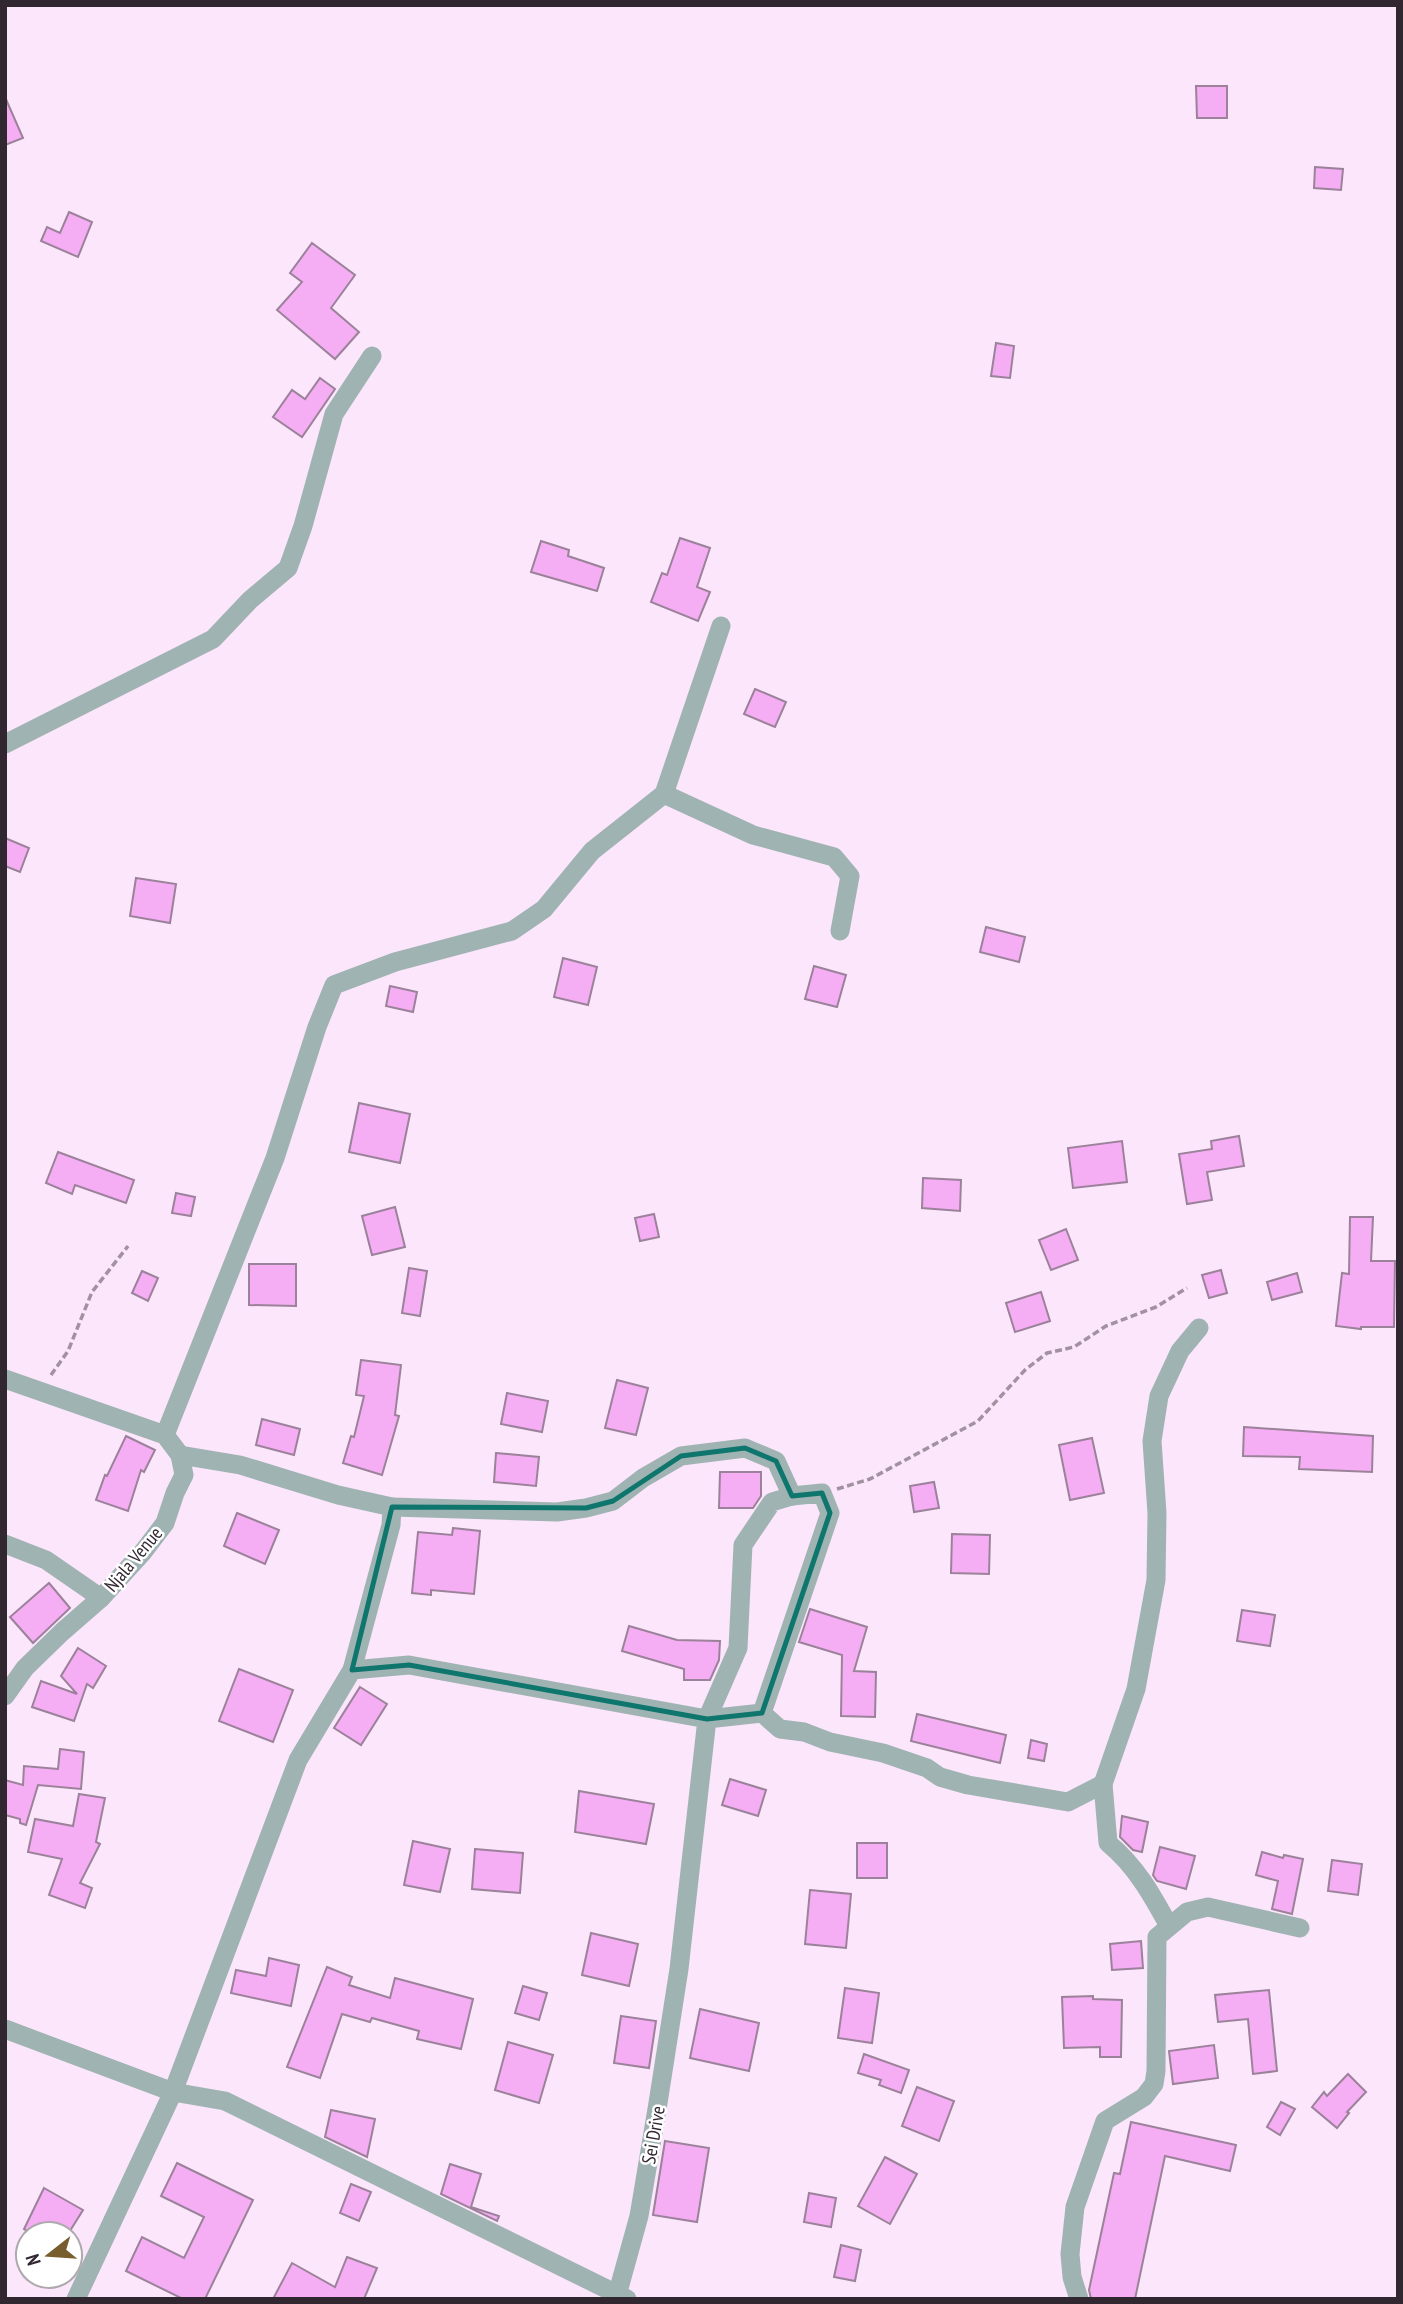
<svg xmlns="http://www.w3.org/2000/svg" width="1403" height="2304" font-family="'PT Sans Narrow',sans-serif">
  <rect width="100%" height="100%" fill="#fce6fb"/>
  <g fill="#f5aef3" stroke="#9b829a" stroke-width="2">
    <polygon points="1196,86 1227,86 1227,118 1197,118"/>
    <polygon points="5,97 23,138 5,145"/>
    <polygon points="1315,167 1343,169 1341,190 1314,188"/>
    <polygon points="69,212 92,222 78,257 41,241 47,227 60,233"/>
    <polygon points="312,243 355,275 331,308 359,332 335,359 277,310 302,282 290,273"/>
    <polygon points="996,343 1014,346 1010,378 991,376"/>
    <polygon points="320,378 335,389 302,437 273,417 292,390 305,399"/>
    <polygon points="680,538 710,548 697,587 710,592 698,621 651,602 662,573 667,575"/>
    <polygon points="541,541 569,550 568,556 604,568 597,591 531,572"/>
    <polygon points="755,689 786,702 775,727 744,714"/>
    <polygon points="5,838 29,848 20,872 5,866"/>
    <polygon points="136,878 176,884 170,923 130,916"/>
    <polygon points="986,927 1025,937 1019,962 980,952"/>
    <polygon points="563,958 597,967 588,1005 554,997"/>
    <polygon points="814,966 846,975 837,1007 805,999"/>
    <polygon points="390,986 417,992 413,1012 386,1006"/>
    <polygon points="359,1103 410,1114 400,1163 349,1152"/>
    <polygon points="1239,1136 1244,1166 1207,1172 1212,1200 1187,1204 1179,1154 1212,1149 1211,1141"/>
    <polygon points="1122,1141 1127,1182 1073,1188 1068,1148"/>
    <polygon points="58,1152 134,1180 126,1203 75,1185 72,1194 46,1183"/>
    <polygon points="923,1178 961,1180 960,1211 922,1208"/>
    <polygon points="176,1193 195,1197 191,1216 172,1213"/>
    <polygon points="395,1207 405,1247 372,1255 362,1216"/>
    <polygon points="654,1214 659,1237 640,1241 635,1218"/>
    <polygon points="1350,1217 1373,1217 1371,1261 1395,1261 1394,1327 1361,1327 1361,1329 1336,1326 1342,1273 1349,1274"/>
    <polygon points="1066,1229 1078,1260 1051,1270 1039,1240"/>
    <polygon points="249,1264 296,1264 296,1306 249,1305"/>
    <polygon points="409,1268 427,1271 420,1316 402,1313"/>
    <polygon points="1221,1270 1227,1293 1209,1298 1202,1275"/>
    <polygon points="142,1271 158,1278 148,1301 132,1293"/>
    <polygon points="1297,1273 1302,1292 1272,1300 1267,1282"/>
    <polygon points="1041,1292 1050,1321 1015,1332 1006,1303"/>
    <polygon points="361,1360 401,1365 395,1415 399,1416 382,1475 343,1463 351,1436 354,1437 364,1396 356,1395"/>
    <polygon points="617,1380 648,1388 636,1435 605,1428"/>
    <polygon points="507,1393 548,1401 542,1432 501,1424"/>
    <polygon points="262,1419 300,1429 294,1455 256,1445"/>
    <polygon points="1244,1427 1373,1436 1372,1472 1299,1469 1300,1457 1243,1456"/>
    <polygon points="126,1436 155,1450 144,1472 141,1470 128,1511 96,1500 105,1475 107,1476"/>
    <polygon points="1092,1438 1104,1493 1070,1500 1059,1445"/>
    <polygon points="496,1453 539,1457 536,1486 494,1482"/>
    <polygon points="720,1472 761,1472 761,1496 753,1508 719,1508"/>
    <polygon points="934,1482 939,1508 914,1512 910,1486"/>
    <polygon points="237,1513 279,1530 265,1564 224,1546"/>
    <polygon points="453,1528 480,1531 474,1594 431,1590 431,1595 412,1593 418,1532 452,1535"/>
    <polygon points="952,1534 990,1535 989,1574 951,1573"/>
    <polygon points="49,1583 70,1608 33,1643 10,1617"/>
    <polygon points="810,1609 867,1627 854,1671 876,1672 875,1717 841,1716 842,1655 799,1642"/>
    <polygon points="1242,1610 1275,1615 1270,1646 1237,1641"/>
    <polygon points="629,1626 677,1640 720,1641 719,1660 710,1680 684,1680 684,1669 622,1651"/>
    <polygon points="78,1648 106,1666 93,1688 87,1684 74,1721 32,1707 41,1681 77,1694 61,1676"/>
    <polygon points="239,1669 293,1690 273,1742 219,1721"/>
    <polygon points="360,1687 387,1704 361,1745 334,1728"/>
    <polygon points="917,1714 1006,1735 1000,1763 911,1741"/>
    <polygon points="1031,1740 1047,1744 1044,1761 1028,1758"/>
    <polygon points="60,1749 84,1752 81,1789 38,1785 26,1825 20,1823 20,1819 5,1815 5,1780 23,1785 24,1766 58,1769"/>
    <polygon points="730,1779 766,1790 758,1816 722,1805"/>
    <polygon points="579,1791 654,1804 646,1844 575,1832"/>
    <polygon points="79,1794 105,1798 96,1842 100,1844 80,1883 92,1888 85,1908 49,1895 62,1859 28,1852 35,1819 73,1826"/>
    <polygon points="1122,1816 1148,1822 1142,1852 1133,1850 1120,1837"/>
    <polygon points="413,1841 450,1849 440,1892 404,1885"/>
    <rect x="857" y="1843" width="30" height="35"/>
    <polygon points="1160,1847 1195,1856 1186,1889 1157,1881 1153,1875"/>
    <polygon points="475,1849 523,1853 520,1893 472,1889"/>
    <polygon points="1262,1852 1283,1858 1284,1855 1303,1859 1292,1914 1272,1909 1278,1881 1256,1875"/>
    <polygon points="1332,1860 1362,1864 1358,1895 1328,1891"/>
    <polygon points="810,1890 851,1894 846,1948 805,1944"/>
    <polygon points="591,1933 638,1944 629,1986 582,1975"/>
    <polygon points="1141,1941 1143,1968 1112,1970 1110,1944"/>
    <polygon points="269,1958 299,1965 291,2006 231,1993 236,1970 266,1976"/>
    <polygon points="327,1967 352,1977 349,1985 390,1998 395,1978 473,1999 461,2049 417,2039 419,2031 372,2018 370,2022 342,2014 320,2078 287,2067"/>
    <polygon points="523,1986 547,1993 539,2020 515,2013"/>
    <polygon points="845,1988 879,1993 872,2043 838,2038"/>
    <polygon points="1269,1990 1277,2071 1253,2074 1248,2019 1218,2022 1215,1995"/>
    <polygon points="1093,1996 1093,1999 1122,2000 1121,2057 1100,2057 1100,2047 1064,2048 1062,1997"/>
    <polygon points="700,2009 759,2023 749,2071 690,2058"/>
    <polygon points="621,2016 656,2021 649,2068 614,2063"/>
    <polygon points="508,2042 553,2055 539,2103 495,2090"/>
    <polygon points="1214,2045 1218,2078 1173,2084 1169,2051"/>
    <polygon points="864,2054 909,2070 901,2093 879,2085 881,2080 858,2073"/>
    <polygon points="1348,2074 1366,2092 1347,2112 1349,2113 1337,2128 1312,2107 1324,2092 1327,2096"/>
    <polygon points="917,2087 954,2101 939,2141 902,2126"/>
    <polygon points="1281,2102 1295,2109 1280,2135 1267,2127"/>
    <polygon points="331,2110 375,2119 367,2157 325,2137"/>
    <polygon points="1131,2122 1236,2145 1230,2171 1165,2156 1135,2299 1091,2299 1089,2290 1114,2173 1120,2174"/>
    <polygon points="665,2141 709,2148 697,2222 653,2215"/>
    <polygon points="885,2157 917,2174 890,2224 858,2206"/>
    <polygon points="177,2163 253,2200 205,2299 183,2299 126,2271 142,2237 184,2258 204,2217 161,2196"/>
    <polygon points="450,2164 481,2174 471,2207 499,2216 497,2221 441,2194"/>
    <polygon points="351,2184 371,2192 359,2221 340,2213"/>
    <polygon points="44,2188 83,2210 68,2234 33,2234 24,2229"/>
    <polygon points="809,2193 836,2198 831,2227 804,2222"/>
    <polygon points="841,2245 861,2250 855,2281 834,2277"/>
    <polygon points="347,2257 377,2268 364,2299 273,2299 292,2263 335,2287"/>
  </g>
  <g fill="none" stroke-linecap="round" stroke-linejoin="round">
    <g stroke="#a291a1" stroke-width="3.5" stroke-dasharray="7 3.5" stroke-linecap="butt">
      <polyline points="51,1375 68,1351 92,1292 128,1246"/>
      <polyline points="837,1489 870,1479 978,1421 1025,1370 1047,1353 1074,1347 1106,1326 1156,1307 1187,1288"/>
    </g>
    <g stroke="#a0b3b3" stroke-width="19">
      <polyline points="5,744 213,639 250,600 288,568 303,526 334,414 372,356"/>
      <polyline points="664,794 753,835 834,857 850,876 840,931"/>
      <polyline points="5,1379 165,1435 180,1455 184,1475 175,1493 165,1523 143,1552 101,1598 62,1632 25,1668 5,1696"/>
      <polyline points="165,1435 275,1158 317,1027 334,985 395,962 512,931 544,909 592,851 664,794 721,626"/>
      <polyline points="180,1455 240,1465 338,1495 392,1507 391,1525 352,1670"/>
      <polyline points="392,1507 557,1512 586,1508 613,1501 643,1478 681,1456 745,1448 776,1461 792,1496"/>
      <polyline points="5,1544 46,1560 101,1598"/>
      <polyline points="762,1713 780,1729 804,1732 830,1742 883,1753 927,1768 940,1777 968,1785 1068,1802 1103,1784"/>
      <path d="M1169,1926C1152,1895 1136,1866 1108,1843L1103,1784L1136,1689L1156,1580L1157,1513L1152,1441L1159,1396L1180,1351L1199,1328"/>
      <polyline points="5,2029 173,2092 225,2101 627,2299"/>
      <polyline points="76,2299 173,2092 298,1760 352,1670 409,1665 707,1719 762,1713 830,1513 822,1493 792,1496 772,1502 743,1545 738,1648 707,1719 679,1969 658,2103 639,2216 616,2299"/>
      <polyline points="1079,2299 1072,2277 1070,2254 1075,2207 1105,2121 1144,2097 1154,2084 1156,2071 1157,1937 1187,1912 1208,1907 1300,1928"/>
    </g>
  </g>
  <path fill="none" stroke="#0f766e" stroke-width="5" stroke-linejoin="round" d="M745,1448L776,1461L792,1496L822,1493L830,1513L762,1713L707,1719L409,1665L352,1670L392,1507L586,1508L613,1501L681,1456Z"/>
  <g text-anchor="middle" stroke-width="5" stroke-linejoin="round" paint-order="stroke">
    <g font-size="19" fill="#312731" stroke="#fff">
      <text transform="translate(133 1559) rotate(-50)" y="7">Njala Venue</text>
      <text transform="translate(653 2135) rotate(-80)" y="7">Sei Drive</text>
    </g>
  </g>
  <rect width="1403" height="2304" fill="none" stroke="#312731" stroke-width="14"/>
  <g transform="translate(49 2255) rotate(253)"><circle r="33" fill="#ffffff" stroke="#ada9ad" stroke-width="2"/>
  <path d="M0-5L12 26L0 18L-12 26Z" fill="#785e2f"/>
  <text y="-10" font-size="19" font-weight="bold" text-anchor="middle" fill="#312731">N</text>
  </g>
</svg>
